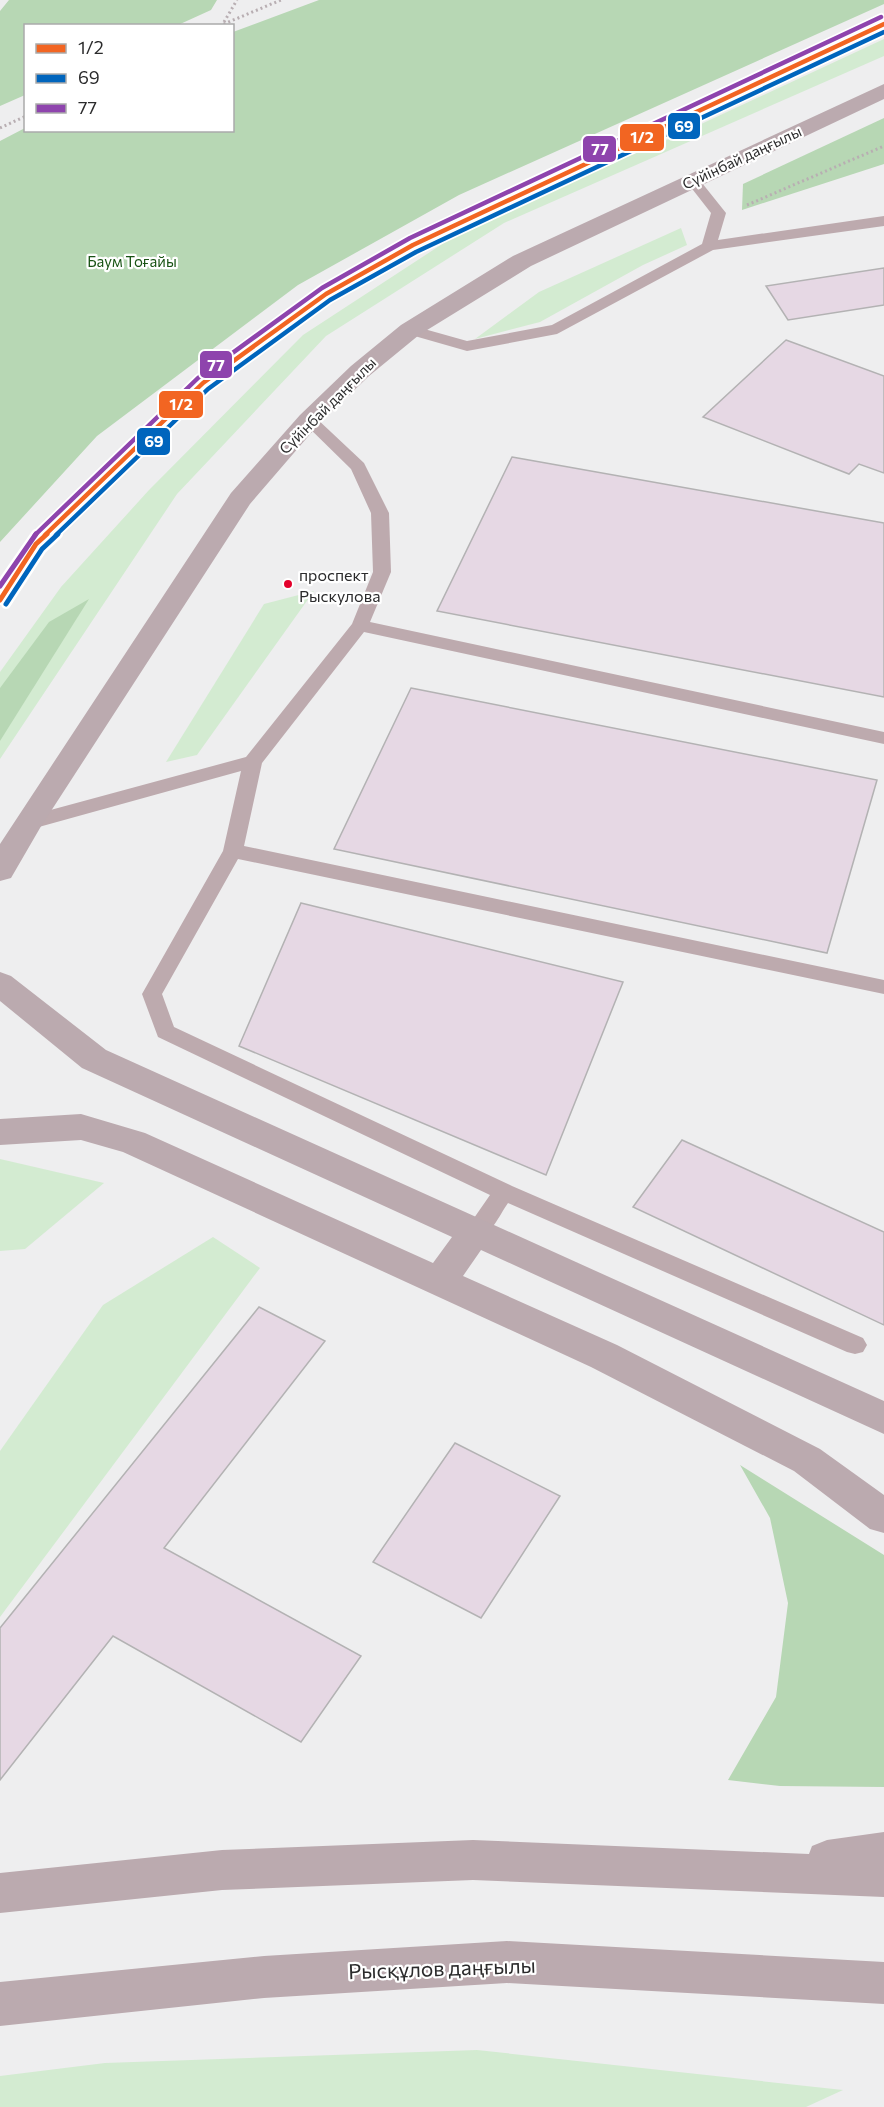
<svg xmlns="http://www.w3.org/2000/svg" width="884" height="2107" font-family="Commissioner,sans-serif">
  <rect width="100%" height="100%" fill="#eeeeef"/>
  <g fill="#d3ebd1">
    <polygon points="884,39 884,56 504,223 326,336 177,494 0,759 0,672 61,587 149,490 303,335 476,222 669,139"/>
    <polygon points="681,228 687,245 643,265 540,322 475,339 539,292"/>
    <polygon points="314,591 197,755 166,762 264,604"/>
    <polygon points="0,1159 104,1183 25,1249 0,1251"/>
    <polygon points="213,1237 260,1268 0,1617 0,1451 103,1305"/>
    <polygon points="477,2050 843,2090 806,2107 0,2107 0,2076 105,2063"/>
  </g>
  <g fill="#b7d7b4">
    <polygon points="9,0 217,0 211,10 178,25 26,26 25,95 0,106 0,11"/>
    <polygon points="319,0 884,0 884,4 459,195 298,285 97,436 0,542 0,141 25,128 26,130 232,130 233,32"/>
    <polygon points="884,118 884,164 742,210 743,184"/>
    <polygon points="89,599 0,741 0,688 49,622"/>
    <polygon points="740,1465 884,1555 884,1787 780,1786 728,1780 776,1697 788,1603 770,1518"/>
  </g>
  <g fill="#e6d8e4" stroke="#b3b2b3" stroke-width="1.5">
    <polygon points="884,268 884,305 788,320 766,286"/>
    <polygon points="786,340 884,376 884,473 859,464 849,474 703,417"/>
    <polygon points="512,457 884,523 884,697 437,611"/>
    <polygon points="411,688 877,780 827,953 334,849"/>
    <polygon points="301,903 623,982 546,1175 239,1046"/>
    <polygon points="682,1140 884,1232 884,1325 633,1207"/>
    <polygon points="259,1307 325,1341 164,1548 361,1656 301,1742 113,1636 0,1780 0,1628"/>
    <polygon points="455,1443 560,1496 481,1618 373,1562"/>
  </g>
  <g fill="none" stroke-linecap="round" stroke-linejoin="round">
    <g stroke="#b8aeb2" stroke-width="3" stroke-dasharray="2 3" stroke-linecap="butt">
      <polyline points="224,22 237,0"/>
      <polyline points="219,26 281,0"/>
      <polyline points="0,128 26,116"/>
      <polyline points="747,205 884,146"/>
    </g>
    <g fill="#bdaaae" fill-rule="evenodd">
      <polygon points="693,177 698,178 726,213 718,240 884,216 884,226 713,250 557,334 467,351 404,333 402,330 410,325 467,341 552,325 702,244 711,213 686,181"/>
      <path d="M309,415L315,417L364,463L389,513L391,572L370,622L884,732V744L364,632L262,763L244,846L884,980V994L238,859L162,994L174,1027L512,1186L863,1338L867,1345L863,1352L855,1354L847,1352L508,1203C498,1217 488,1244 468,1237L465,1231L490,1195L158,1037L142,994L223,851L241,771L28,830L21,828L18,823L21,818L246,757L352,624L373,572L371,513L351,469L301,420Z"/>
    </g>
    <g fill="#bbaaaf" fill-rule="evenodd">
      <polygon points="884,84 884,99 531,266 419,335 369,376 318,425 250,504 40,828 11,878 0,881 0,844 231,493 300,415 351,366 401,325 513,256"/>
      <polygon points="0,972 11,976 106,1050 884,1401 884,1434 481,1250 463,1276 617,1345 820,1449 884,1495 884,1533 870,1529 794,1471 591,1367 123,1152 81,1140 0,1145 0,1119 81,1114 145,1133 433,1263 452,1237 82,1068 0,1001"/>
      <polygon points="884,1832 884,1897 473,1880 222,1890 0,1913 0,1873 222,1850 473,1840 809,1854 812,1846 827,1840"/>
      <polygon points="507,1941 884,1962 884,2004 507,1983 264,1998 0,2026 0,1982 264,1956"/>
    </g>
    <defs>
      <polyline id="rail-1-far1" points="45,535 203,383 326,294 413,245 884,24"/>
      <polyline id="rail-1" points="0,600 36,544 47,534"/>
      <polyline id="rail-2-far1" points="56,535 208,389 330,300 416,252 884,32"/>
      <polyline id="rail-2" points="6,604 42,549 58,534"/>
      <polyline id="rail-3-far1" points="35,535 198,378 322,288 410,238 881,17"/>
      <polyline id="rail-3" points="0,586 36,534"/>
    </defs>
    <use href="#rail-1-far1" stroke="#fff" stroke-width="8"/>
    <use href="#rail-1" stroke="#fff" stroke-width="10"/>
    <use href="#rail-2-far1" stroke="#fff" stroke-width="8"/>
    <use href="#rail-2" stroke="#fff" stroke-width="10"/>
    <use href="#rail-3-far1" stroke="#fff" stroke-width="8"/>
    <use href="#rail-3" stroke="#fff" stroke-width="10"/>
    <use href="#rail-1-far1" stroke="#f26522" stroke-width="4.5"/>
    <use href="#rail-1" stroke="#f26522" stroke-width="5"/>
    <use href="#rail-2-far1" stroke="#0065bd" stroke-width="4.5"/>
    <use href="#rail-2" stroke="#0065bd" stroke-width="5"/>
    <use href="#rail-3-far1" stroke="#8e44ad" stroke-width="4.5"/>
    <use href="#rail-3" stroke="#8e44ad" stroke-width="5"/>
  </g>
  <circle fill="#e4002b" stroke="#fff" stroke-width="2" cx="288" cy="584" r="5"/>
  <g text-anchor="middle" stroke-width="4.5" stroke-linejoin="round" paint-order="stroke">
    <g font-size="15" fill="#2b2b2c" stroke="#fff">
      <text transform="translate(742 158) rotate(-25)" y="5">Сүйінбай даңғылы</text>
      <text transform="translate(328 406) rotate(-45)" y="5">Сүйінбай даңғылы</text>
    </g>
    <g font-size="15" fill="#185314" stroke="#fff">
      <text x="132" y="267">Баум Тоғайы</text>
    </g>
    <g font-size="16" fill="#2b2b2c" stroke="#fff" text-anchor="start">
      <text x="299" y="581">проспект<tspan x="299" dy="21">Рыскулова</tspan></text>
    </g>
    <g font-size="21" fill="#2b2b2c" stroke="#fff">
      <text transform="translate(442 1969) rotate(-2)" y="7">Рысқұлов даңғылы</text>
    </g>
  </g>
  <g stroke="#fff" stroke-width="2">
    <rect x="667" y="112" width="34" height="28" rx="6" fill="#0065bd"/>
    <rect x="619" y="123" width="46" height="29" rx="6" fill="#f26522"/>
    <rect x="582" y="135" width="35" height="28" rx="6" fill="#8e44ad"/>
    <rect x="199" y="350" width="34" height="29" rx="6" fill="#8e44ad"/>
    <rect x="158" y="390" width="46" height="29" rx="6" fill="#f26522"/>
    <rect x="136" y="427" width="35" height="29" rx="6" fill="#0065bd"/>
  </g>
  <g font-size="16" text-anchor="middle" font-weight="bold" fill="#fff">
    <text x="684" y="132">69</text>
    <text x="642" y="143">1/2</text>
    <text x="600" y="155">77</text>
    <text x="216" y="371">77</text>
    <text x="181" y="410">1/2</text>
    <text x="154" y="447">69</text>
  </g>
  <rect x="24" y="24" width="210" height="108" fill="#ffffff" stroke="#aaaaab" stroke-width="1.5"/>
  <rect x="36" y="44" width="30" height="9" fill="#f26522" stroke="#aaaaab" stroke-width="1.5"/>
  <text x="78" y="54" font-size="18" fill="#2b2b2c">1/2</text>
  <rect x="36" y="74" width="30" height="9" fill="#0065bd" stroke="#aaaaab" stroke-width="1.5"/>
  <text x="78" y="84" font-size="18" fill="#2b2b2c">69</text>
  <rect x="36" y="104" width="30" height="9" fill="#8e44ad" stroke="#aaaaab" stroke-width="1.5"/>
  <text x="78" y="114" font-size="18" fill="#2b2b2c">77</text>
</svg>
